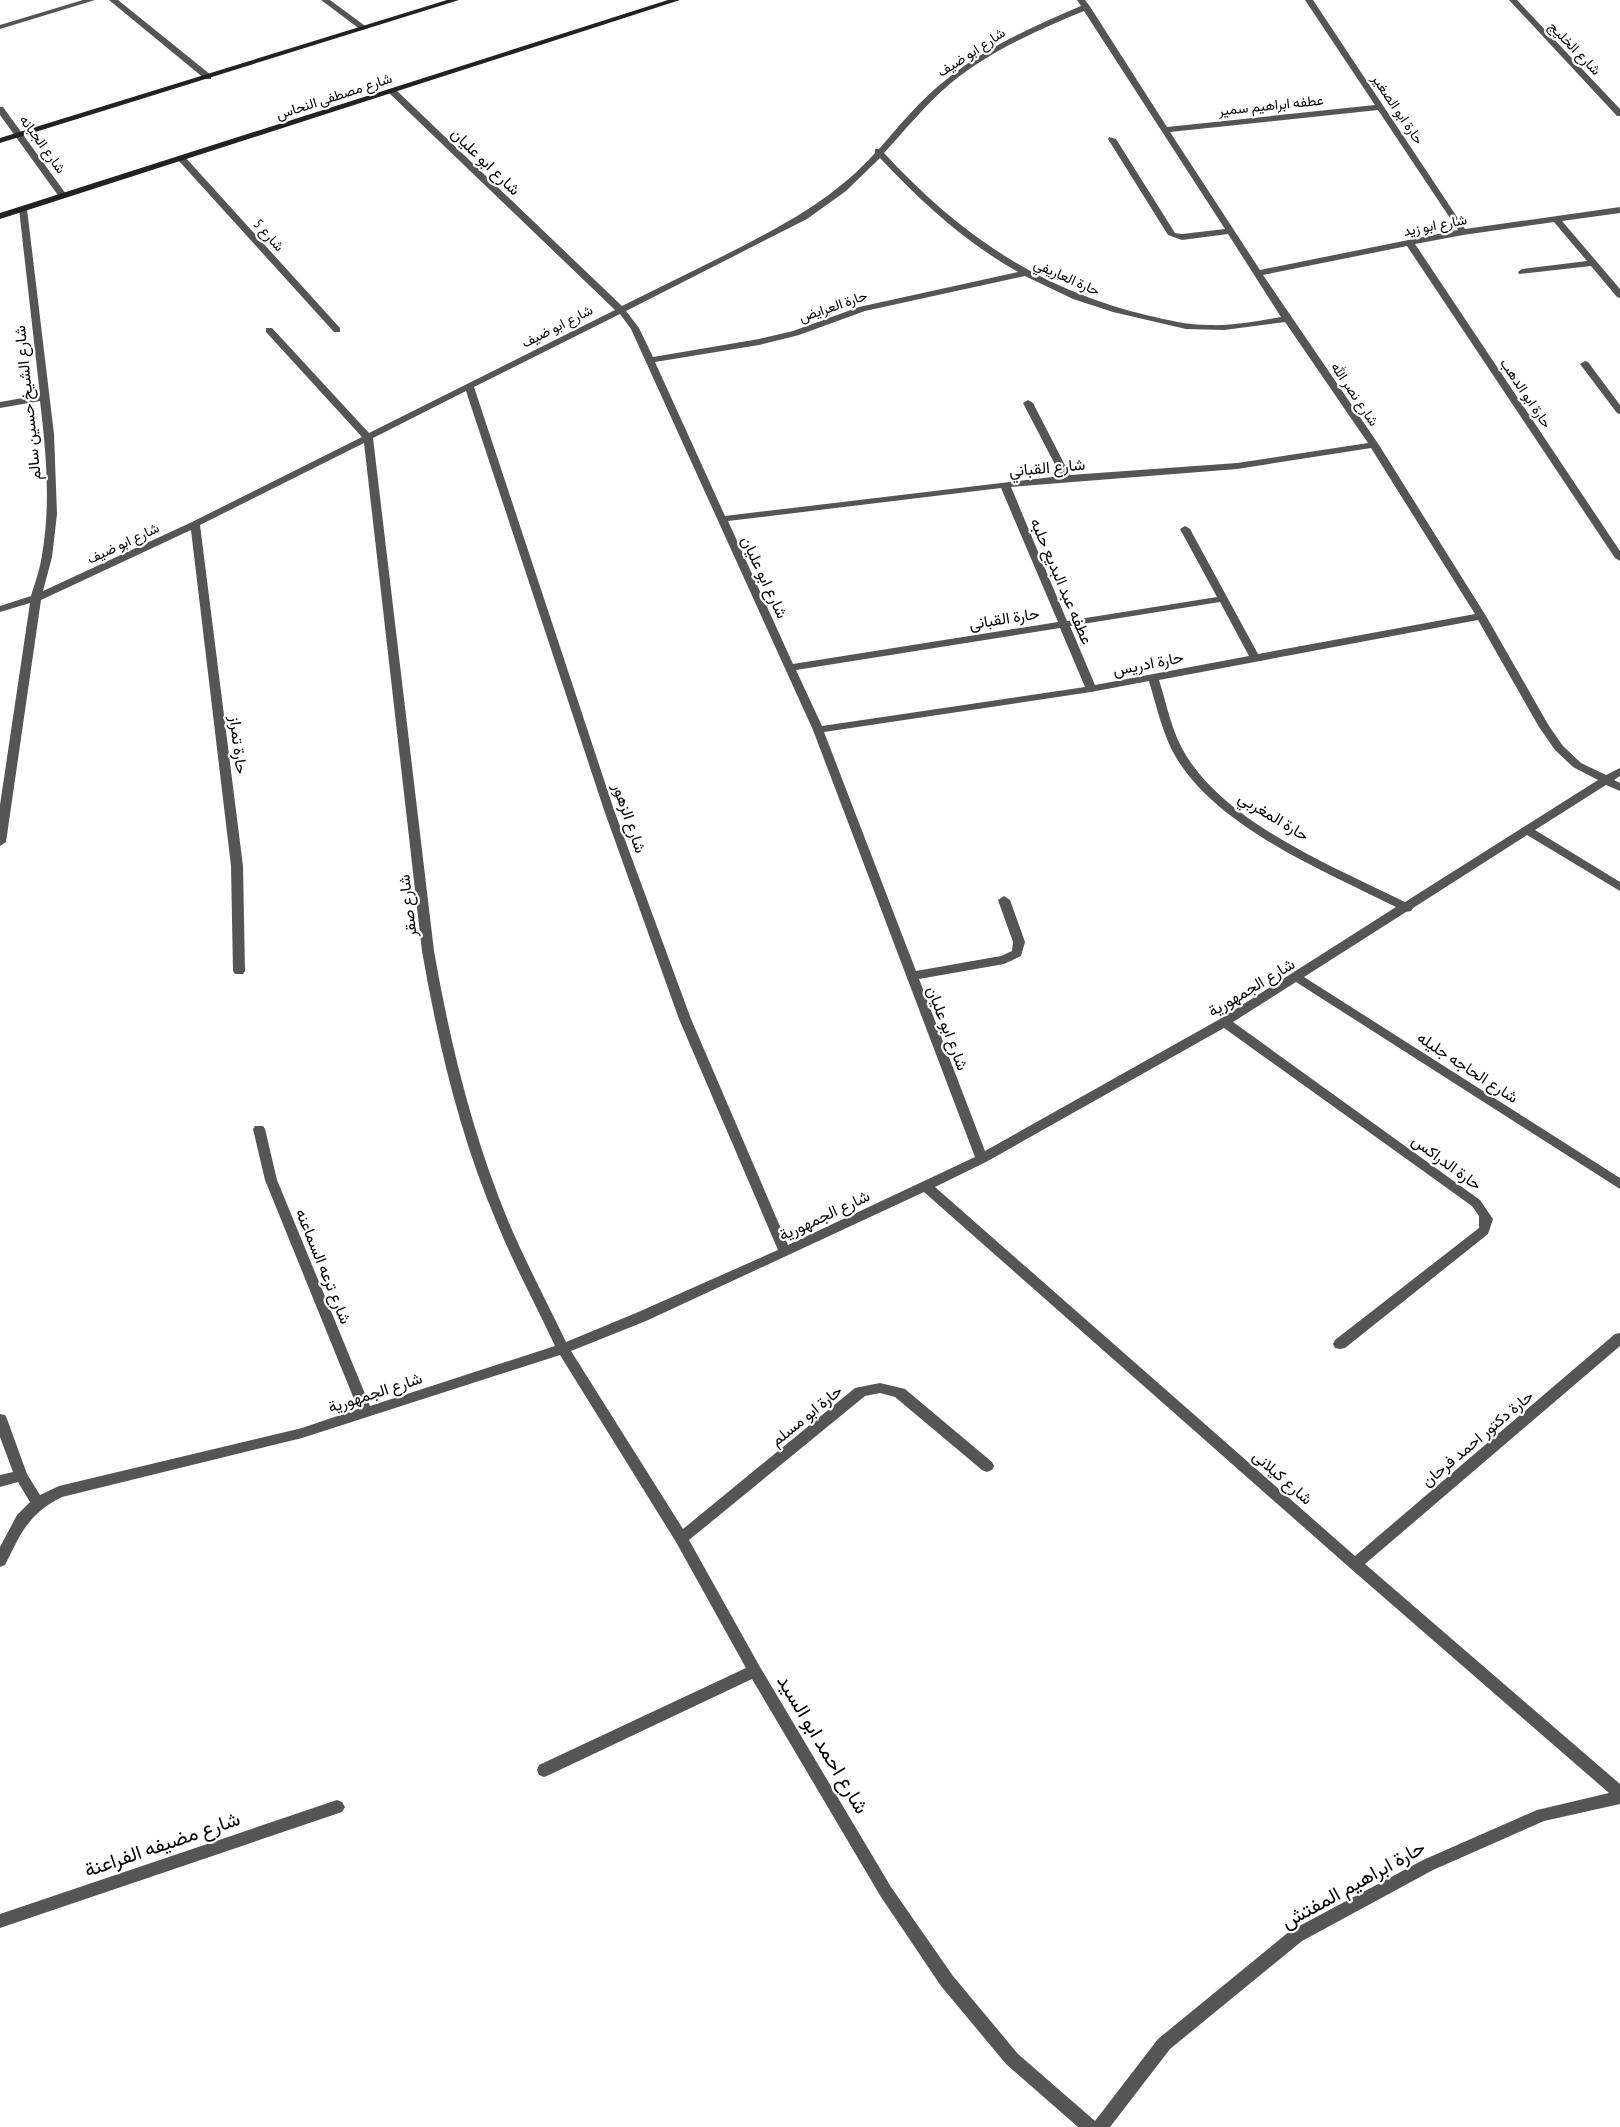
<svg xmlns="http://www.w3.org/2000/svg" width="1620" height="2127" font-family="'PT Sans Narrow',Vazirmatn,sans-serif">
  <rect width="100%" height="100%" fill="#fff"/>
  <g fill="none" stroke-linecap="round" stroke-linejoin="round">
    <g fill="#555" fill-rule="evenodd">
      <polygon points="83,0 95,0 0,29 0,25"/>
      <polygon points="109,0 118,0 211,75 211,79 205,79"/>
      <polygon points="321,0 330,0 368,28 361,30"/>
      <path d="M1077,0H1085L1089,5L1167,127L1375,105L1305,0H1313L1465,229L1620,207V213L1562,221L1620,289V298L1617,297L1591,266L1519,274L1518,272L1522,269L1587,261L1554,222L1463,235L1415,244L1620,551V561L1615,558L1407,246L1263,275L1379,445L1486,616L1549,726L1563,746L1581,763L1606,775L1620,768V776L1614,780L1620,783V791L1606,785L1535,830L1620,882V891L1527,835L1413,908L1411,911L1406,912L1304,977L1620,1178V1189L1296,982L1233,1022L1480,1200L1493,1219L1488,1234L1345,1348L1340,1349L1335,1348L1333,1344L1335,1340L1479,1228V1216L1472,1206L1224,1028L986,1162L935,1187L1355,1556L1615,1334L1620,1333V1346L1365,1564L1620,1784V1804L1544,1821L1433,1870L1302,1941L1170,2049L1110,2127H1078L1006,2064L941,1986L881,1897L752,1679L549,1775L544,1777L539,1775L537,1770L539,1765L746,1668L676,1542L560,1355L302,1438L62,1497C28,1514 21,1533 5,1565L0,1567V1547L17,1515L30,1502L18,1482L0,1487V1475L13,1472L0,1437V1414L5,1415L7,1419L27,1474L40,1495L59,1486L302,1428L358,1409L265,1180L253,1129L255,1126H263L265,1129L277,1180L370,1406L555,1346C536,1305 514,1265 497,1223C460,1137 438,1043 422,951L364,443L200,525L243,866L245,971L243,974H235L233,971L231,866L191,530L41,600L6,842L0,846V805L30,603L0,612V606L31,596C35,583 40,569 42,555C51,504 46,451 40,401L0,408V402L40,395L19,209L23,206L27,209L54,434L57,514L52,557L43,591L192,522L362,437L266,332V328H272L369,433L615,310L389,93V89H395L622,306C656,289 691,272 725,255C780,227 833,200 875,153V149H879C900,125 921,99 947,79C987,47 1034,26 1081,6ZM1084,11L1225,229L1182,234L1175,233L1116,139L1109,137L1108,139L1168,235L1182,240L1228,234L1281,317C1257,321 1234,326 1209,325C1188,325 1167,320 1146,315C1039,290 958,233 884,153C906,129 926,104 951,83C990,51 1038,30 1084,11ZM1378,110L1458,230L1260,270L1170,132ZM880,158C921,202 965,242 1018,272L859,307L793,331L759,339L653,357L639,328L626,311L807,219L846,191ZM1025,276L1073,299L1113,312L1186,329L1224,330L1285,322L1368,443L1237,463L1070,475L1033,403L1028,400L1023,403L1061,476L725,516L655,362L759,345L799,335L865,311ZM620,314L631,329L813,730L975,1157L788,1245L691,1019L614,810L474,387ZM466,391L604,810L679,1019L778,1250L636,1313L566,1342C547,1302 526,1263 509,1223C473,1137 450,1043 434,951L373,438ZM1371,448L1475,614L1258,654L1190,529L1185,526L1180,529L1217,597L1067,621L1011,487L1237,469ZM1001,488L1058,622L793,664L728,521ZM1220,602L1249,656L1095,685L1070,626ZM1478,620L1539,727L1555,750L1573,767L1598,780L1405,902C1334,867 1230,825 1187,757C1172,734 1167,705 1159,680ZM1060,628L1085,687L822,726L796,670ZM1149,681C1157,708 1163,736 1177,759C1220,829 1326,872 1396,907L1220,1019L985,1151L919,979L1004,964L1021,956L1025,942L1010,900L1004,896L998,900L1013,942L1012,951L1001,956L916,971L824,732L1091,692ZM924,1192L1350,1568L1609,1793L1537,1810L1423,1860L1290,1931L1158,2039L1095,2121L1018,2054L953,1976L891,1887L760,1667L689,1540L865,1396L880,1393L895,1397L982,1470L987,1472L992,1470L994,1466L992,1462L905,1389L880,1383L855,1388L683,1529L571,1351L646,1321Z"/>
      <polygon points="1509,0 1517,0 1620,109 1620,116 1617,116"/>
      <polygon points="0,107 3,107 66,194 66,198 60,198 0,115"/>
      <polygon points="179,157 185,157 340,328 340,332 334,332 179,161"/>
      <polygon points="1585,361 1588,362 1620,405 1620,414 1617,413 1580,364"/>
      <polygon points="337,1800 342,1802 345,1807 342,1812 0,1928 0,1914"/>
    </g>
    <g fill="#222" fill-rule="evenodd">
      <polygon points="447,0 459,0 0,143 0,138"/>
      <polygon points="668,0 680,0 0,219 0,213"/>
    </g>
  </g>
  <g text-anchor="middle" stroke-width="4.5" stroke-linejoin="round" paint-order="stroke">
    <g font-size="14" fill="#000" stroke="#fff">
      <text transform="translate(1575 48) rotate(46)" y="5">شارع الخليج</text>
      <text transform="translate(971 52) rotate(-33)" y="5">شارع ابو ضيف</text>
      <text transform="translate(334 96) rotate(-18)" y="5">شارع مصطفى النحاس</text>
      <text transform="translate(1271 105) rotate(-6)" y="5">عطفه ابراهيم سمير</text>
      <text transform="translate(1398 109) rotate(56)" y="5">حارة ابو الصغير</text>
      <text transform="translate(43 144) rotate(54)" y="5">شارع الجبانه</text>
      <text transform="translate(1435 225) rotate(-11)" y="5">شارع ابو زيد</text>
      <text transform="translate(269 235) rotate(48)" y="5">شارع 5</text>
      <text transform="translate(1067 277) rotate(24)" y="5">حارة العاريفي</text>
      <text transform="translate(833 306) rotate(-19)" y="5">حارة العرايض</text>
      <text transform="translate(557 326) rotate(-27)" y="5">شارع ابو ضيف</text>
      <text transform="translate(1526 393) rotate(56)" y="5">حارة ابو الدهب</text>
      <text transform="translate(1355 394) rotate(56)" y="5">شارع نصر الله</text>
      <text transform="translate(123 543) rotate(-25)" y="5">شارع ابو ضيف</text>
    </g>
    <g font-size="16" fill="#000" stroke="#fff">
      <text transform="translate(486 161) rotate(44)" y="6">شارع ابو عليان</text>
      <text transform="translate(27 403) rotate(-96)" y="6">شارع الشيخ حسين سالم</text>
      <text transform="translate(1047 467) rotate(-5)" y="6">شارع القباني</text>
      <text transform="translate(765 577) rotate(65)" y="6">شارع ابو عليان</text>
      <text transform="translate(1062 581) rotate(67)" y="6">عطفه عبد البديع حلبه</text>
      <text transform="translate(1004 618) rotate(-9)" y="6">حارة القبانى</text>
      <text transform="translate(1148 663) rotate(-11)" y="6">حارة ادريس</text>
      <text transform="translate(239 745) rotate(83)" y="6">حارة تمراز</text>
      <text transform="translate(1274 816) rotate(31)" y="6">حارة المغربي</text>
      <text transform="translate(630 818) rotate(71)" y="6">شارع الزهور</text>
      <text transform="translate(407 906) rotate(-97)" y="6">شارع صقر</text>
      <text transform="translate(1251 987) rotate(-31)" y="6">شارع الجمهورية</text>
      <text transform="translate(948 1028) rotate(69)" y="6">شارع ابو عليان</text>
      <text transform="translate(1468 1067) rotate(33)" y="6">شارع الحاجه جليله</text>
      <text transform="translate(1447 1162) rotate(36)" y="6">حارة الدراكس</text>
      <text transform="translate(824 1215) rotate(-25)" y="6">شارع الجمهورية</text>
      <text transform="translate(324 1266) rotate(68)" y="6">شارع ترعه السماعنه</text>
      <text transform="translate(375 1392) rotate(-18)" y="6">شارع الجمهورية</text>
      <text transform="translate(806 1415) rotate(-39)" y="6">حارة ابو مسلم</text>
      <text transform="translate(1477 1438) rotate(-40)" y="6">حارة دكتور احمد فرحان</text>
      <text transform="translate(1283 1477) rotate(41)" y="6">شارع كيلانى</text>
    </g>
    <g font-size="20" fill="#000" stroke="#fff">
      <text transform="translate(823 1744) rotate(59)" y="7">شارع احمد ابو السيد</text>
      <text transform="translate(162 1844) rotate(-19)" y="7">شارع مضيفه الفراعنة</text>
      <text transform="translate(1353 1884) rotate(-29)" y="7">حارة ابراهيم المفتش</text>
    </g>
  </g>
</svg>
